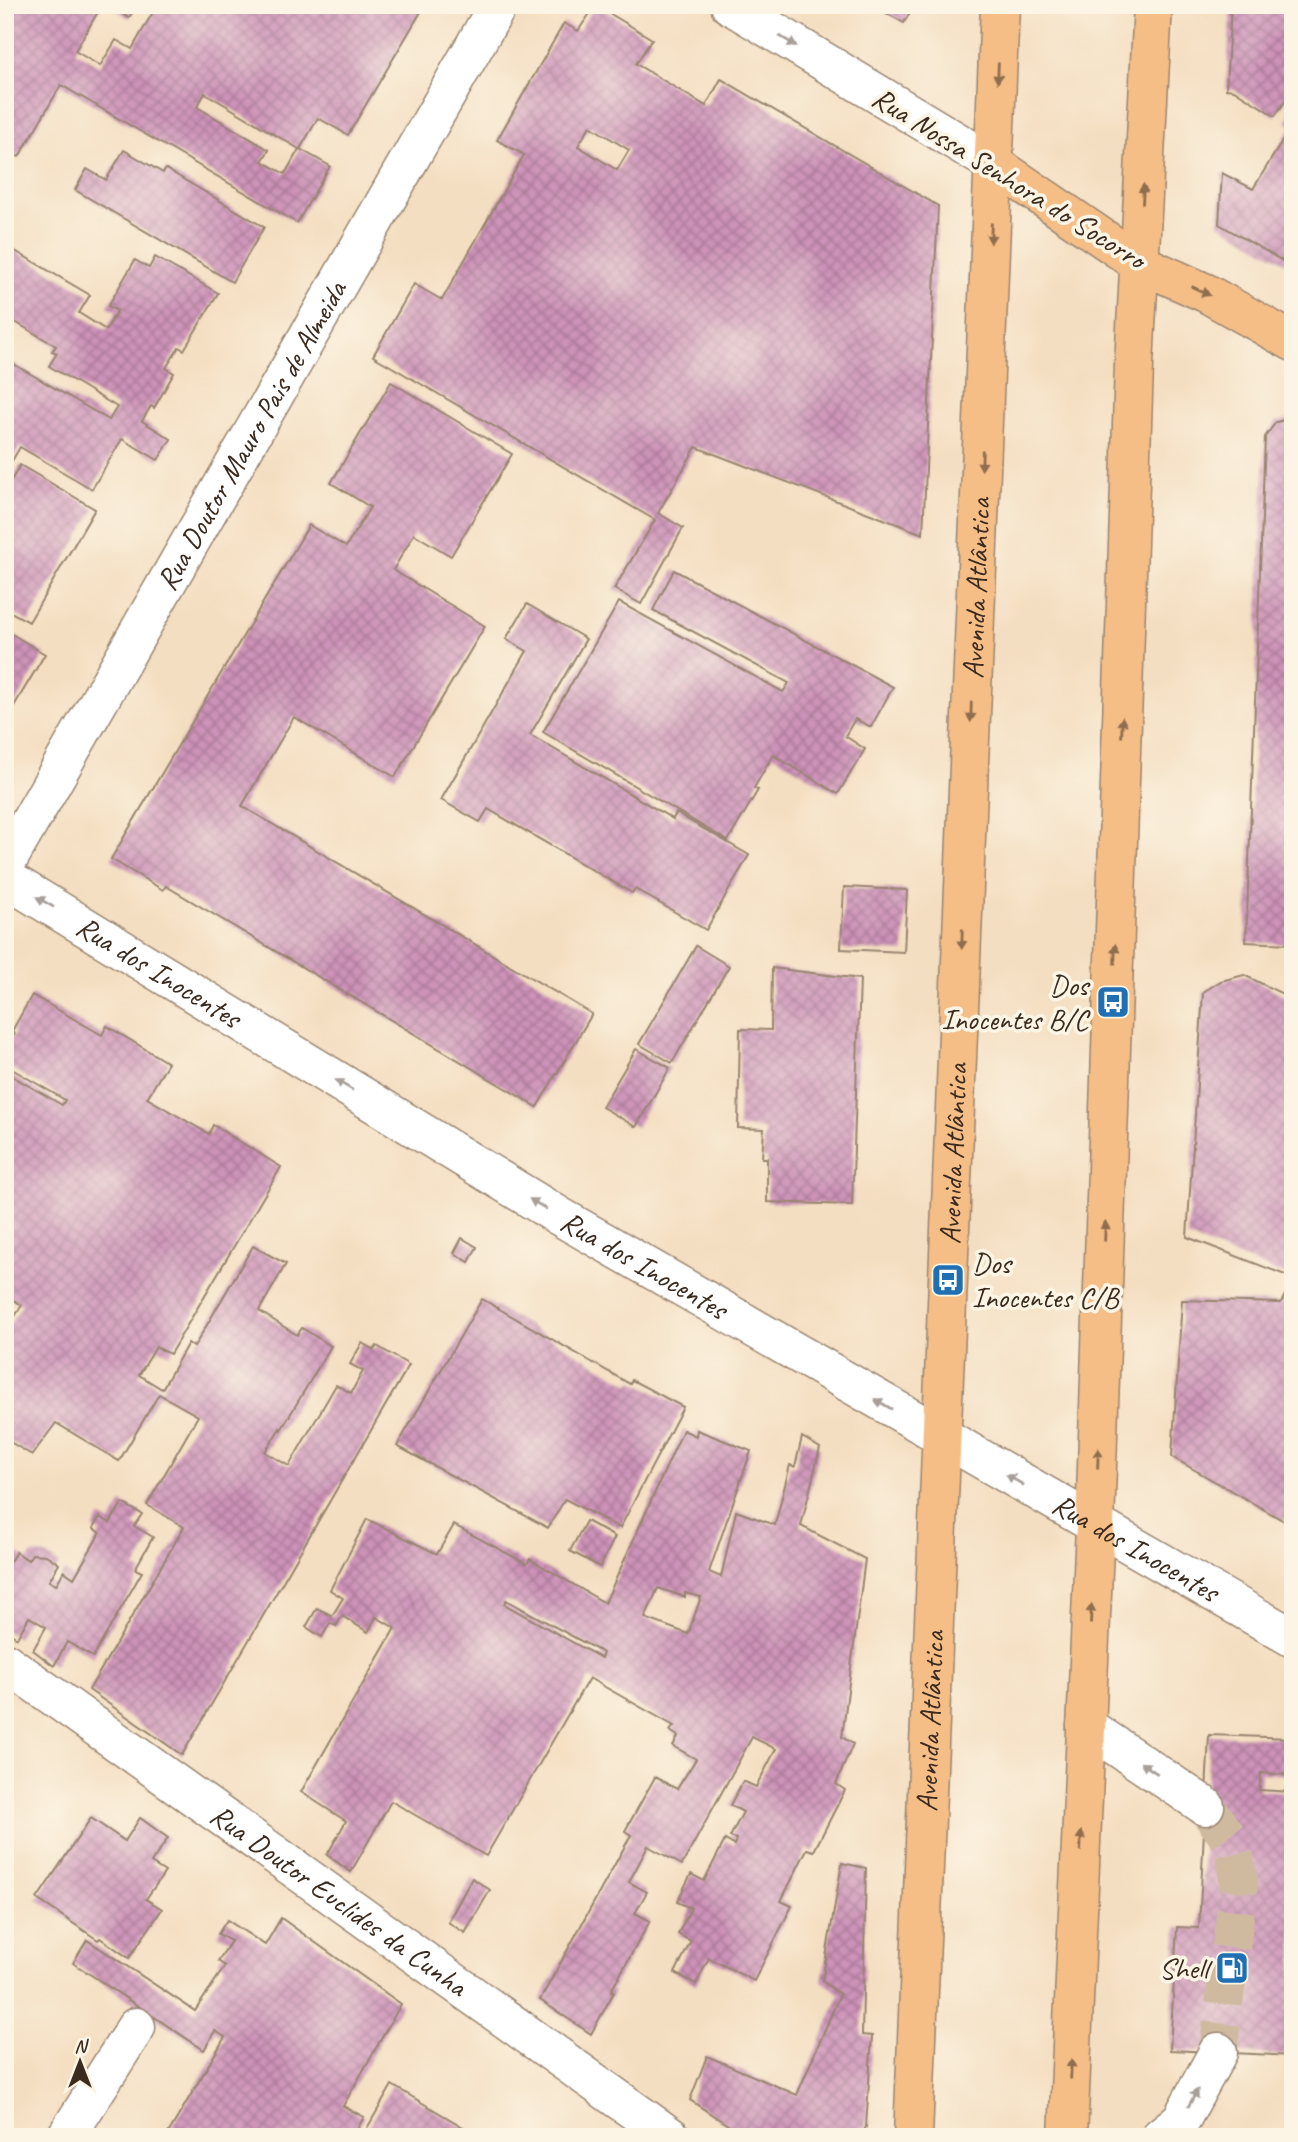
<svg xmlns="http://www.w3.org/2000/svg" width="1298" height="2142" font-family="Caveat,sans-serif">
  <defs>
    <pattern id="building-cross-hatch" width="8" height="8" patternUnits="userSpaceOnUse" patternTransform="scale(1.75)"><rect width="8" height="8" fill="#cd93b9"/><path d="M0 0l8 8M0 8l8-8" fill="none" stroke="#a87896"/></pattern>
  </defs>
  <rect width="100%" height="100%" fill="#fcf5e5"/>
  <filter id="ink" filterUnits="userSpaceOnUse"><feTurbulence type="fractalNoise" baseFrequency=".0143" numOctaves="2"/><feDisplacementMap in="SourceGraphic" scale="14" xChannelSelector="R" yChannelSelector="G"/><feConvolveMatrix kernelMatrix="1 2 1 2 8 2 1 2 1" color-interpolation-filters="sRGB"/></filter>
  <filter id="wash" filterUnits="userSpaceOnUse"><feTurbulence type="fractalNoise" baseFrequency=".00686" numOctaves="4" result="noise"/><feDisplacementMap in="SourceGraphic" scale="28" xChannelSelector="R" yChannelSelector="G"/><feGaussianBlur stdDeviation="1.57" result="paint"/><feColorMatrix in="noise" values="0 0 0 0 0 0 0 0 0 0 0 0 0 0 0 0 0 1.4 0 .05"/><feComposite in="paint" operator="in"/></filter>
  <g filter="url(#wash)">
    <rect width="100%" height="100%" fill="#f4dec1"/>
    <g id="blocks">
      <g fill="url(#building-cross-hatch)" fill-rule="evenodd">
        <path d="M5,5H102L75,51L100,66L116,40L132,49L157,5H425L348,135L318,118L300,149L330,166L297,223L61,85L19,157L5,149ZM205,93L299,149L285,174L262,161L269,150L197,107Z"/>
        <polygon points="109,5 136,5 129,18"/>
        <polygon points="872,5 914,5 904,23"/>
        <polygon points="1231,5 1293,5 1293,90 1275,116 1234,90 1226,89"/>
        <path d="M599,7L652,39L636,64L706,106L721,79L938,206L923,534L696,447L658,513L683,528L641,604L614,589L655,520L373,356L414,284L442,300L524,155L497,140L564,23L578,31L593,9ZM590,126L629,150L617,170L578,146Z"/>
        <polygon points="1293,110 1293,267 1219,224 1222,173 1253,189 1292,125 1286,122"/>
        <polygon points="124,150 163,173 166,169 264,227 232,282 75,190 87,169 106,180"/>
        <polygon points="5,245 90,295 79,313 106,330 117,311 108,306 135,260 149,268 155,257 218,293 184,350 179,347 166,368 174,373 154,408 151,406 142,421 171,439 158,460 122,439 92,489 20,447 5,473 5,359 109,420 117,407 49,366 57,353 52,351 56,346 5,316"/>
        <polygon points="391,382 512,454 451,556 414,534 393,570 485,626 395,777 294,717 242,806 592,1014 537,1107 166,886 163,890 111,859 309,525 346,547 370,507 331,483"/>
        <polygon points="1293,418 1293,944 1246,942 1265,437 1276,422"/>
        <polygon points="20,465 95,509 29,622 5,609 5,511 10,503 5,501 5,491"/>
        <polygon points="674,570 893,687 871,727 855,719 845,736 865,749 838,794 773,755 754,788 758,790 728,841 543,732 619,602 783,692 789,683 653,610"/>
        <polygon points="527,604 586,639 530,735 673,819 676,813 749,855 706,930 635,889 632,893 488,809 480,822 441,800 527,651 506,639"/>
        <polygon points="5,630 45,654 5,721"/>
        <polygon points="844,887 907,890 904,952 841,949"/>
        <polygon points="696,946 729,966 672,1063 639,1044"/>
        <polygon points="772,968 860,979 852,1205 767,1202 767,1158 762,1158 764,1129 738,1128 740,1029 771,1030"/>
        <polygon points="1244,975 1293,999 1293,1278 1187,1237 1203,992 1221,981"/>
        <polygon points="32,995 102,1035 107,1026 168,1063 147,1098 209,1134 213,1125 281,1167 170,1354 156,1347 139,1375 162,1389 188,1343 194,1347 253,1246 286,1264 259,1311 297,1335 302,1328 331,1346 281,1430 280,1428 265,1452 289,1466 336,1385 351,1393 363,1371 350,1364 362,1343 374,1350 377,1346 409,1365 182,1755 89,1690 184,1527 147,1505 198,1416 159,1394 119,1461 56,1423 32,1455 5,1439 5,1332 22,1305 5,1295 5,1072 62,1105 65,1100 5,1065 5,1049 15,1033 12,1031"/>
        <polygon points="636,1049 670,1068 636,1127 602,1107"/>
        <polygon points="462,1238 477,1247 469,1262 454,1253"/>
        <polygon points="1293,1279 1293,1526 1172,1457 1182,1300 1281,1303"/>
        <polygon points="482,1299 630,1384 632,1380 683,1407 620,1528 565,1499 548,1528 397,1446"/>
        <path d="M683,1430L696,1436L697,1430L751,1451L709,1572L721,1577L736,1511L775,1525L790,1465L795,1467L802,1437L820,1448L801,1526L865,1559L842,1737L853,1744L836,1784L845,1790L814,1851L807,1849L781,1901L792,1906L754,1981L709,1958L696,1984L675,1973L691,1941L678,1934L691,1908L677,1902L691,1874L704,1881L725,1840L734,1845L736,1839L730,1837L743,1812L730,1805L743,1781L756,1787L776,1749L752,1737L682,1865L648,1846L629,1882L647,1892L635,1913L650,1921L611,1991L614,1992L591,2034L540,2000L631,1835L625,1831L655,1777L677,1789L696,1759L673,1746L678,1736L670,1731L674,1726L589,1678L486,1856L391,1801L351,1872L327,1855L346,1821L301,1792L395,1628L376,1617L368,1632L342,1616L336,1626L330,1623L322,1637L306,1627L317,1608L332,1616L343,1598L330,1590L367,1519L437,1554L454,1525L527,1564L530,1559L605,1603ZM658,1588L685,1597V1593L701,1597L688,1634L645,1618ZM506,1600L603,1653L601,1658L504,1604Z"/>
        <polygon points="122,1503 142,1514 134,1526 153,1537 135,1569 142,1572 93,1657 67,1642 54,1666 33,1650 46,1627 29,1617 17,1638 5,1630 5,1569 16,1552 28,1560 32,1554 46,1555 59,1564 49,1581 56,1585 64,1571 74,1578 100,1533 93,1528 100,1517 110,1523"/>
        <polygon points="586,1521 615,1537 600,1567 570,1551"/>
        <polygon points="1209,1735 1292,1738 1290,1775 1261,1773 1259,1790 1293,1792 1293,2056 1170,2050 1177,1927 1199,1928"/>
        <polygon points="91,1818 125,1841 140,1818 168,1838 151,1863 165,1872 146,1899 162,1909 129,1958 100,1938 98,1940 37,1899"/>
        <polygon points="842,1863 866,1868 862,2035 872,2036 866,2127 861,2137 746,2137 690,2100 707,2056 797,2095 840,1994 822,1981"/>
        <polygon points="472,1878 490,1890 465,1933 448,1922"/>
        <polygon points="281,1918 401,2004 343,2106 364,2117 353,2137 166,2137 225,2037 215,2031 204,2050 73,1963 87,1940 195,2011 225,1966 218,1961 231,1941 218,1934 227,1920 265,1945"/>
        <polygon points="392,2085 480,2137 362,2137"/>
      </g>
    </g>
  </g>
  <g filter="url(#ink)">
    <use href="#blocks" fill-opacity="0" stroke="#988470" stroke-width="2"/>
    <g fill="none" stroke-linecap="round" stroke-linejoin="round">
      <polyline stroke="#cfbaa0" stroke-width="38" stroke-dasharray="38 19" stroke-linecap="butt" points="1205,1806 1232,1842 1239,1884 1218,2052"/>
      <defs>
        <g id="minor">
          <polyline points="730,5 994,164"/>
          <path id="s1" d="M5,865L498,5"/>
          <path id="s2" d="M5,878L559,1216L1293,1638"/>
          <path id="s3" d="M5,1662L671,2137"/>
          <polyline points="1086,1726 1205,1806"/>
          <polyline points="66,2137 136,2027"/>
          <polyline points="1160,2137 1181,2120 1218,2052"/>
        </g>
        <g id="major">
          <polyline points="994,164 1139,263 1206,293 1293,342"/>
          <path id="s4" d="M913,2137L1000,5"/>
          <polyline points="1068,2137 1095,1526 1134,365 1153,5"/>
        </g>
      </defs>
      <use href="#minor" stroke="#988470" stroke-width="41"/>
      <use href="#major" stroke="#988470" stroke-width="41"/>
      <use href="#minor" stroke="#fff" stroke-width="38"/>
      <use href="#major" stroke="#f6be87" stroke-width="38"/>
    </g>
    <defs><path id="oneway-solid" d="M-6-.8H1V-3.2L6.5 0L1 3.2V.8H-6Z" transform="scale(1.75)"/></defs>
    <g fill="#a79f9a">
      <use href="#oneway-solid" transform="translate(788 41) rotate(31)"/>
      <use href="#oneway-solid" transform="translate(45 902) rotate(-149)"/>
      <use href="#oneway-solid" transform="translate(344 1085) rotate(-149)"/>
      <use href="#oneway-solid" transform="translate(538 1204) rotate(-149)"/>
      <use href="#oneway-solid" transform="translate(883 1404) rotate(-150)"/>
      <use href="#oneway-solid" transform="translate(1015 1480) rotate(-150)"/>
      <use href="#oneway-solid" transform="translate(1149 1768) rotate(-146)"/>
      <use href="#oneway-solid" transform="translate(1193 2098) rotate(-61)"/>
    </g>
    <g fill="#8f6d4d">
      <use href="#oneway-solid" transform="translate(998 73) rotate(92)"/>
      <use href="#oneway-solid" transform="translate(1143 194) rotate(-87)"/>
      <use href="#oneway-solid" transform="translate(991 233) rotate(92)"/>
      <use href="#oneway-solid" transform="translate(1201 291) rotate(26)"/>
      <use href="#oneway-solid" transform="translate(982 460) rotate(92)"/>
      <use href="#oneway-solid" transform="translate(971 712) rotate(92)"/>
      <use href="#oneway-solid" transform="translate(1122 727) rotate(-88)"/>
      <use href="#oneway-solid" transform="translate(962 939) rotate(92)"/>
      <use href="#oneway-solid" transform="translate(1115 954) rotate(-88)"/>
      <use href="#oneway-solid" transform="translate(1105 1231) rotate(-88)"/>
      <use href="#oneway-solid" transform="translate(1098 1458) rotate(-88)"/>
      <use href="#oneway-solid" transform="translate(1091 1614) rotate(-87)"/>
      <use href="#oneway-solid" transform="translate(1081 1841) rotate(-88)"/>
      <use href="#oneway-solid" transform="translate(1071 2069) rotate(-88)"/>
    </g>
  </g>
  <defs>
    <symbol id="bus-square" viewBox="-11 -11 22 22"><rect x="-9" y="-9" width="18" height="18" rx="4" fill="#1f6fb2" stroke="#fcf5e5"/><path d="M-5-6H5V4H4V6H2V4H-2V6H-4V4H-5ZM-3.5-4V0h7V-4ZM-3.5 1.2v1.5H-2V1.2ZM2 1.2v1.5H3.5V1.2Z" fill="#fff"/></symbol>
    <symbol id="fuel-square" viewBox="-11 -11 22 22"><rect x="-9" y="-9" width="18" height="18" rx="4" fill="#1f6fb2" stroke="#fcf5e5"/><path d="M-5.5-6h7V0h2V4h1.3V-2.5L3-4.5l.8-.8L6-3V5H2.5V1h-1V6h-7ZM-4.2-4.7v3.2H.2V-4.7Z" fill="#fff"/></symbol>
  </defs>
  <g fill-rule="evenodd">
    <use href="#bus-square" x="1094" y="983" width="38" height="38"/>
    <use href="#bus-square" x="929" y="1261" width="38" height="38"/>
    <use href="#fuel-square" x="1213" y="1949" width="38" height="38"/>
  </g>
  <g text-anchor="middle" stroke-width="7" stroke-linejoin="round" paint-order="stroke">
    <g font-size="30" fill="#3b2a1e" stroke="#fcf5e5">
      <text transform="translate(1009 178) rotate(32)" y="10">Rua Nossa Senhora do Socorro</text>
      <text dy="10" stroke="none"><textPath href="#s1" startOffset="495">Rua Doutor Mauro Pais de Almeida</textPath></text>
      <text dy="10" stroke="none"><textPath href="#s4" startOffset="1550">Avenida Atlântica</textPath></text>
      <text dy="10" stroke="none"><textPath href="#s2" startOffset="180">Rua dos Inocentes</textPath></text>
      <text dy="10" stroke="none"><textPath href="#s4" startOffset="984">Avenida Atlântica</textPath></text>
      <text dy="10" stroke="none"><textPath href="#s2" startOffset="747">Rua dos Inocentes</textPath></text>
      <text dy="10" stroke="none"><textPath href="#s2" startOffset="1314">Rua dos Inocentes</textPath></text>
      <text dy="10" stroke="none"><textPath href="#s4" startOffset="416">Avenida Atlântica</textPath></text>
      <text dy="10" stroke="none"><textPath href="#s3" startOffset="410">Rua Doutor Euclides da Cunha</textPath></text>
    </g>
    <g font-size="30" fill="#3b2a1e" stroke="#fcf5e5" text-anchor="end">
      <text x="1088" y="995">Dos<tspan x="1088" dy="34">Inocentes B/C</tspan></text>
      <text x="972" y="1273" text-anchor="start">Dos<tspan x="972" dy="34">Inocentes C/B</tspan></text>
      <text x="1208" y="1978">Shell</text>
    </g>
  </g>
  <rect width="1298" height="2142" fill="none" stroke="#fcf5e5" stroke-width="28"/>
  <g transform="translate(80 2062)" stroke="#fcf5e5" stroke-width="5" paint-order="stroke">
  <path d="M0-5L12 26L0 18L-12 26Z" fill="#3b2a1e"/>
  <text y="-10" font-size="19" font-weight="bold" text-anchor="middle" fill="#3b2a1e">N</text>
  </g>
</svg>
